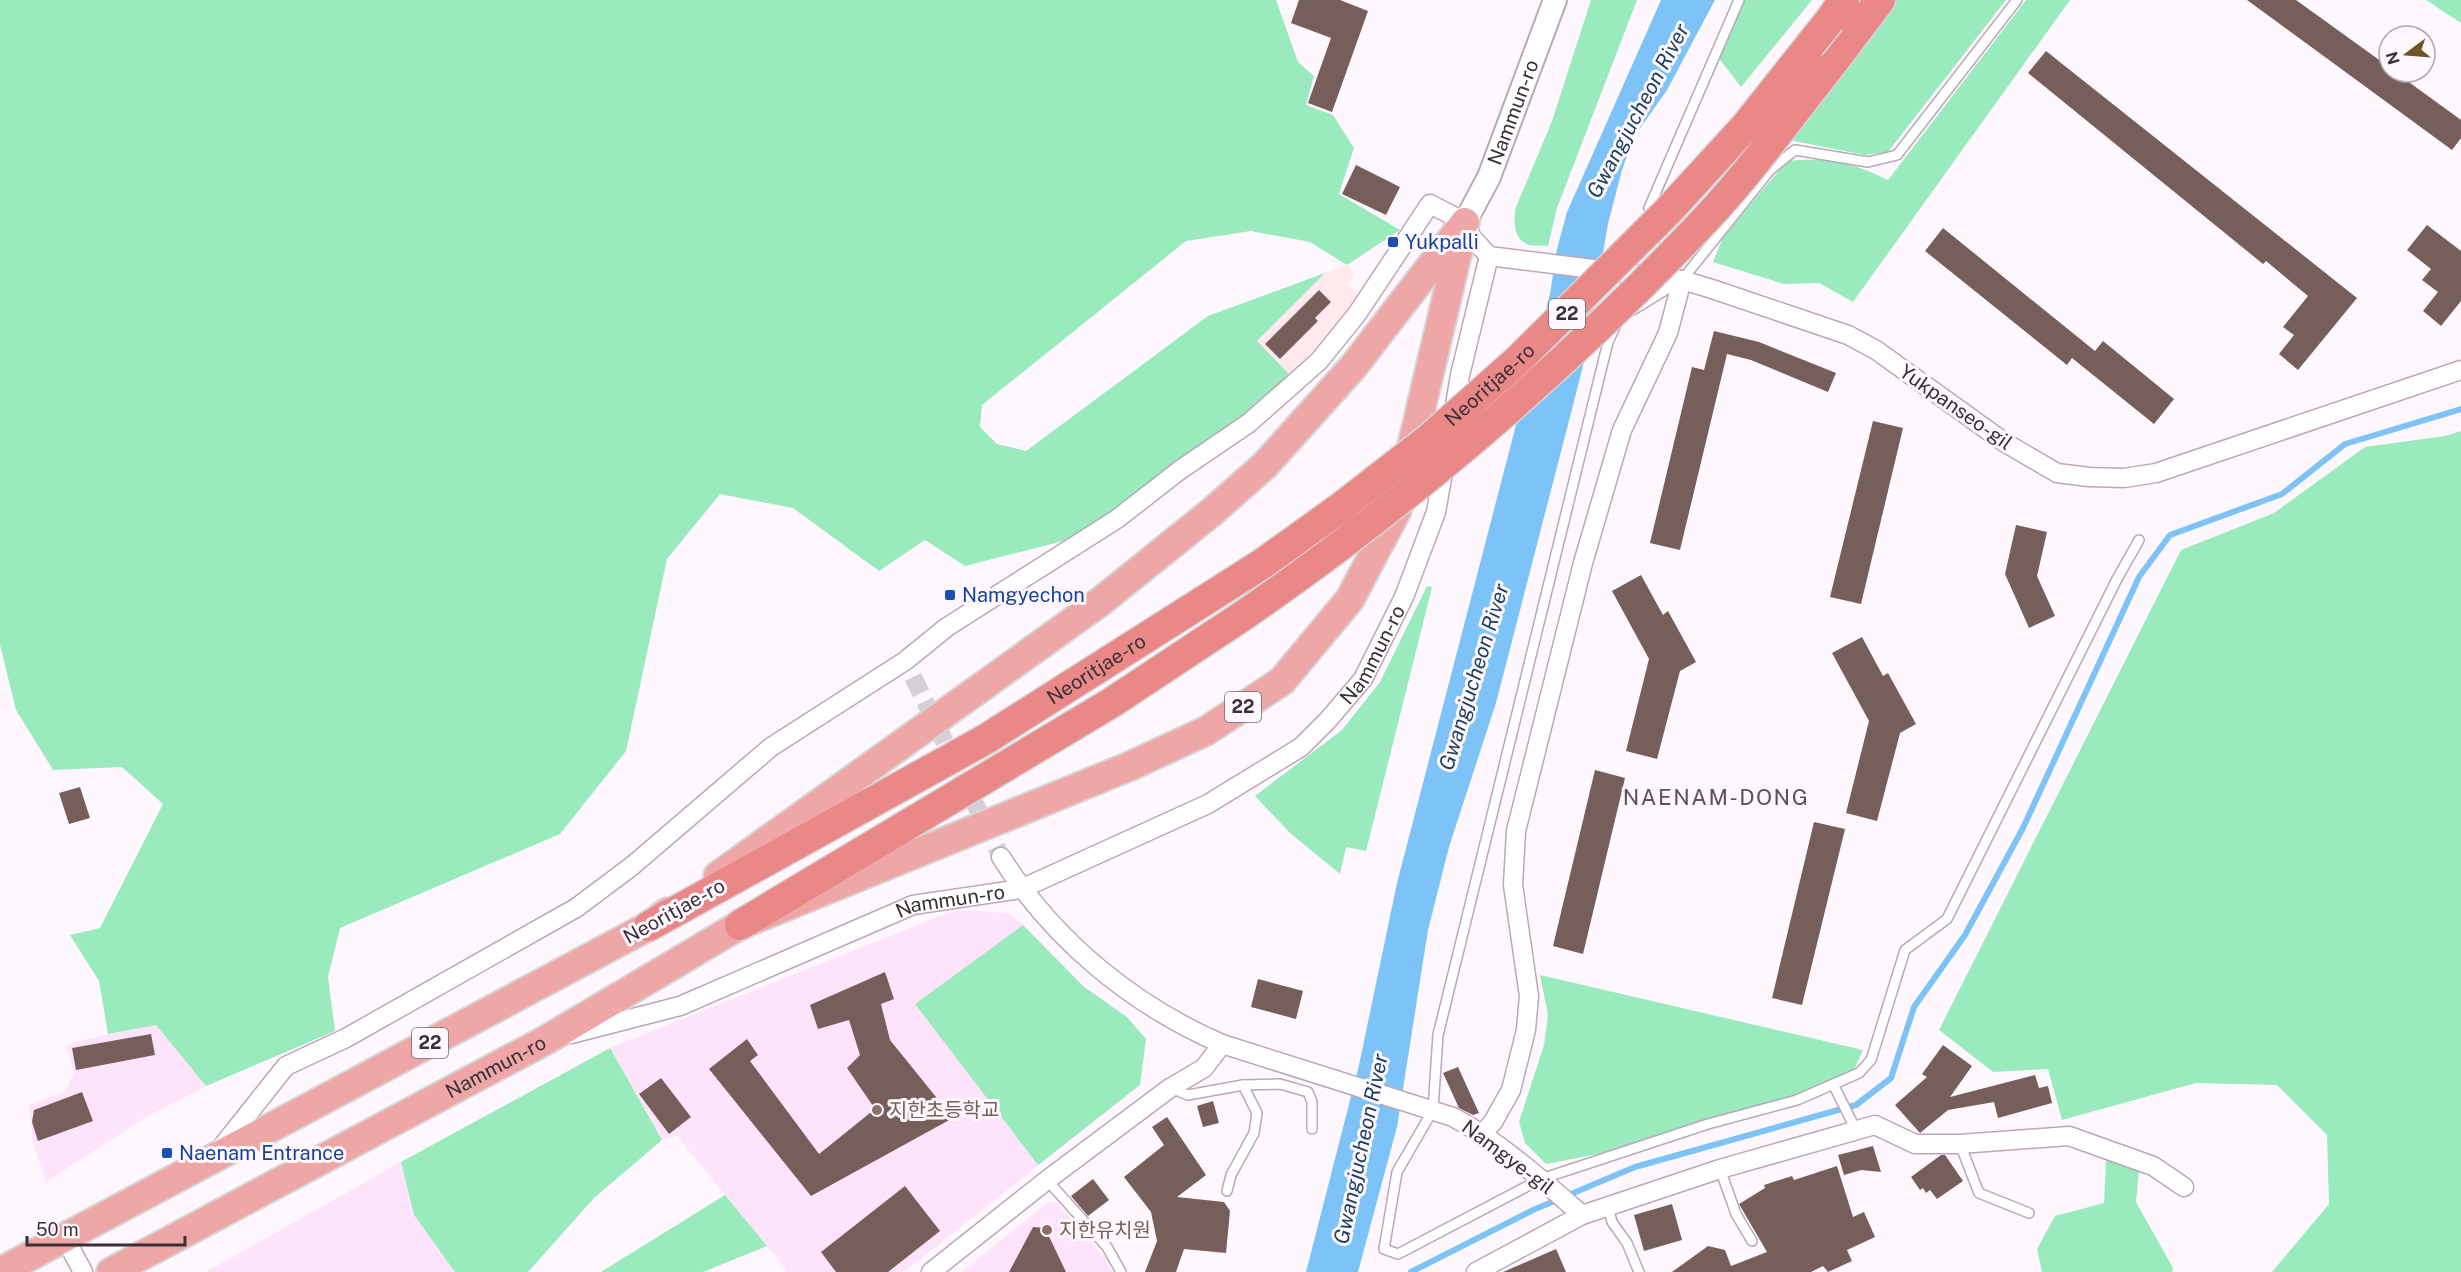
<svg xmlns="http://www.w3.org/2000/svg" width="2461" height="1272" font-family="'Public Sans','Noto Sans KR',sans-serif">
  <rect width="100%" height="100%" fill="#fef7fd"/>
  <polygon fill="#ffe9ed" points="1347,265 1355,275 1347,284 1360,295 1322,348 1291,376 1257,342 1325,273"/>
  <g fill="#fee4fa">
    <polygon points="958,910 1008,913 1023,925 1083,986 1127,1017 1146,1039 1140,1085 904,1272 788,1272 677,1136 662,1140 610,1048 932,919"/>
    <polygon points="156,1024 206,1086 146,1117 46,1182 33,1142 29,1105 65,1092 74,1072 67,1047 75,1042"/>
    <polygon points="401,1162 414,1215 455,1272 206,1272"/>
    <polygon points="1050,1201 1057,1203 1104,1257 1112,1272 961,1272"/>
  </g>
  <g fill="#99eabd">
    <polygon points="0,0 1276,0 1298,62 1314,76 1306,105 1333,115 1354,148 1339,194 1400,230 1347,265 1310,242 1251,231 1186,241 982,405 980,427 997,444 1026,451 1208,316 1325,273 1257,341 1291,376 1244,415 1075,538 965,566 925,540 879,571 793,508 720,494 667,559 626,751 560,834 340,928 328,977 335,1031 206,1086 156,1025 108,1034 99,981 70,935 100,928 163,804 122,767 53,770 16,710 0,645"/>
    <path d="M1591,0H1637L1557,208L1548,246C1542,245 1534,246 1529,245C1513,240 1513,220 1516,207L1552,121Z"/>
    <polygon points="1743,0 1812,0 1741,87 1718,57"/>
    <polygon points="1887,0 2006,0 1888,152 1865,155 1784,139"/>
    <path d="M2026,0H2070L1853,302L1819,283L1784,284L1713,262L1723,237L1787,161C1826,157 1854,163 1888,180Z"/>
    <polygon points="2426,0 2461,0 2461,23"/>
    <polygon points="2461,431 2461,1272 2272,1272 2329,1204 2327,1135 2277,1085 2196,1083 2062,1120 2048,1069 1993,1072 1939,1030 2181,550 2274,513 2365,447 2445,436"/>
    <polygon points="1427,586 1432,587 1366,851 1346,847 1340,874 1290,833 1255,796 1342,730 1380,682"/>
    <polygon points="1023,925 1083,986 1127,1017 1146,1039 1140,1085 1038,1165 915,1004"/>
    <polygon points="1540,975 1863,1050 1854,1070 1793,1097 1598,1154 1546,1164 1525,1143 1519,1122 1544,1045 1548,1015"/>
    <polygon points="610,1048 662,1140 594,1198 528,1272 455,1272 414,1215 401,1162"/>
    <polygon points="2106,1160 2139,1171 2136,1202 2173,1268 2172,1272 2042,1272 2037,1249 2055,1216 2104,1203"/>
    <polygon points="725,1195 767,1246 703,1272 601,1272"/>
  </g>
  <polygon fill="#7dc3f7" points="1661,0 1715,0 1667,90 1634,137 1622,170 1608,224 1585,358 1571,413 1496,703 1449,847 1428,930 1397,1127 1358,1272 1306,1272 1359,1065 1397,883 1550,294 1557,249 1567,212"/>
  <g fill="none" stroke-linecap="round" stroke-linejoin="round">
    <polyline stroke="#7dc3f7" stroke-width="6" points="1411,1272 1533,1210 1635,1167 1856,1105 1891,1078 1914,1007 1965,935 2023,828 2139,577 2170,535 2282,494 2345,444 2461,409"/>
  </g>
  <g fill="#765f5b">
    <polygon points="1299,0 1340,0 1368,11 1332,112 1308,103 1331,38 1291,23"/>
    <polygon points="2247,0 2296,0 2389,67 2389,72 2395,72 2461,120 2461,138 2452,150"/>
    <polygon points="2046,51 2357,298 2298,370 2279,354 2294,335 2283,327 2308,296 2266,261 2263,264 2028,73"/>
    <polygon points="1356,165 1400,187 1386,215 1342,194"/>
    <polygon points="2427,225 2461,251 2461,301 2441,326 2423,311 2438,292 2422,280 2431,269 2407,250"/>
    <polygon points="1943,228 2095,351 2103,341 2174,399 2154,424 2072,358 2067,365 1925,251"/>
    <polygon points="1319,290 1331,302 1315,318 1318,321 1280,359 1265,344"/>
    <polygon points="1714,331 1759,342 1836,373 1828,392 1751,360 1727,354 1680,550 1650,543 1692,367 1704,370"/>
    <polygon points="1873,421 1903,428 1861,604 1830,597"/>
    <polygon points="2016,525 2047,532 2037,576 2055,616 2029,628 2005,574"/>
    <polygon points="1641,575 1663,615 1668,611 1696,662 1680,671 1657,759 1626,751 1649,659 1612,591"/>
    <polygon points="1862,637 1883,676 1888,673 1916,724 1900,733 1877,821 1846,813 1869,721 1832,653"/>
    <polygon points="1595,770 1625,778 1583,954 1553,946"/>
    <polygon points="80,787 90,818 69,824 59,793"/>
    <polygon points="1814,822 1845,829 1802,1005 1772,998"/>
    <polygon points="885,972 894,999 881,1004 890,1040 953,1118 811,1196 709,1069 747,1039 758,1055 750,1061 819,1154 875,1109 847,1068 860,1055 849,1020 818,1029 810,1005"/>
    <polygon points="1258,979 1303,991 1296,1019 1251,1007"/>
    <polygon points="151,1034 155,1055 76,1070 72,1048"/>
    <polygon points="1943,1045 1972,1066 1950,1097 2035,1075 2039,1088 2048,1086 2052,1103 1998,1118 1994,1102 1948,1110 1920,1133 1895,1105 1927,1077 1922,1074"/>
    <polygon points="1458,1067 1479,1113 1473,1115 1459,1108 1443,1073"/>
    <polygon points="661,1078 691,1117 669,1134 639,1094"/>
    <polygon points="82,1092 93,1121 38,1141 32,1122 34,1110"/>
    <polygon points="1213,1101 1219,1123 1203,1127 1197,1106"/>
    <polygon points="1167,1117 1206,1175 1177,1197 1224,1202 1230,1211 1226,1253 1184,1249 1176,1272 1145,1272 1157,1241 1151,1212 1124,1177 1164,1145 1152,1127"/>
    <polygon points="1873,1146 1881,1172 1861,1170 1844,1175 1838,1155"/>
    <polygon points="1941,1155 1945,1155 1963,1181 1937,1199 1930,1190 1926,1193 1923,1188 1920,1190 1911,1177"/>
    <polygon points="1837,1166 1853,1217 1864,1212 1875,1237 1847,1250 1852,1261 1828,1272 1823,1266 1811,1272 1672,1272 1708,1246 1725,1250 1731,1266 1767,1252 1739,1204 1765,1188 1764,1185 1792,1176 1794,1180"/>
    <polygon points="1093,1179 1109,1200 1088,1216 1071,1196"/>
    <polygon points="905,1186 940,1231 888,1272 836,1272 821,1252"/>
    <polygon points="1672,1204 1682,1240 1644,1251 1634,1215"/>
    <polygon points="1033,1227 1045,1228 1066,1272 1009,1272"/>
    <polygon points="1556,1249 1566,1272 1503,1272"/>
  </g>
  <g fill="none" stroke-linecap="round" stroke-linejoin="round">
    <polyline stroke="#d6cfd5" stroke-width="18" stroke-dasharray="18 9" stroke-linecap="butt" points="913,677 1001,857"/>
    <defs>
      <g id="service">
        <polyline points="1669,251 1649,208 1739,0"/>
        <polyline points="1682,280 1770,170 1795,150 1868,162 1897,155 2017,0"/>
        <polyline points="1633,310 1680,281"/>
        <polyline points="1616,325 1608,342 1438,1035 1433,1110 1397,1172 1384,1249 1398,1254 1541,1179 1708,1124 1797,1100 1859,1073 1871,1060 1905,950 1947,919 2117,579 2139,540"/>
        <polyline points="1833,1084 1856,1130"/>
        <polyline points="1171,1088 1188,1095 1243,1085 1280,1084 1308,1092 1312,1102 1312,1129"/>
        <polyline points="1960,1144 1979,1193 2029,1213"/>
        <polyline points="1720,1169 1736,1214 1752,1241"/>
        <polyline points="1047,1180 1107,1247 1121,1272"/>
        <polyline points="1227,1191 1231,1175 1254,1133 1257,1113 1243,1085"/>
        <polyline points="1608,1206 1612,1222 1627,1243 1639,1272"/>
      </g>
      <g id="minor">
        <polyline points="1453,417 1460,375 1489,256"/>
        <path d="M1001,857C1053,940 1132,1005 1222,1044L1453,1117C1501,1143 1541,1179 1582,1215"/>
        <path id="s1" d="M571,1034L680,1006L913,905L1021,889L1208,804L1301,747L1328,720L1363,679L1404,597L1436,512L1445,462"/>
        <polyline points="1483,1133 1493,1122 1511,1090 1526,1030 1529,996 1513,885 1516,831 1583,563 1622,430 1668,333 1682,280"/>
        <polyline points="220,1149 286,1066 346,1038 576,908 632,866 771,747 905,661 947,627 1117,519 1180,470 1249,423 1319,361 1357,314 1430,204 1465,222 1472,238 1489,256 1682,280 1712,289 1848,335 1876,350 2004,442 2057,473 2089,477 2124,478 2156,473 2461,370"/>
        <polyline points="65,1238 83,1272"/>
        <polyline points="931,1272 1047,1180 1170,1088 1204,1068 1222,1044"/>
        <polyline points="1476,1272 1582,1215 1720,1169 1875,1125 1915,1144 1960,1144 2069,1136 2153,1166 2184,1187"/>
      </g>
      <g id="tertiary">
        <path id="s2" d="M1465,222L1489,177L1555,0"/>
      </g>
      <g id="primary">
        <polyline points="718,876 1100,602 1213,511 1265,465 1353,367 1465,222"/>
        <polyline points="0,1272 649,926 668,912"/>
        <path id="s3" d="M111,1272L546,1040L740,925L1128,767L1206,731L1282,681L1350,599L1397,510L1462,233"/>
      </g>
      <g id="trunk">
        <polyline points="1830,20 1844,0"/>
        <polyline points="1827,70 1880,0"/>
        <polyline points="740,925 1111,703 1244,615"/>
        <path id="s4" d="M649,926L986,739L1262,564"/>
      </g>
    </defs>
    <use href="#service" stroke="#baa8b8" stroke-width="12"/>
    <use href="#minor" stroke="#baa8b8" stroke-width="21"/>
    <use href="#tertiary" stroke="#baa8b8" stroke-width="26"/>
    <use href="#primary" stroke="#d7d6d7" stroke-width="32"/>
    <use href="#trunk" stroke="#d7d6d7" stroke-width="33"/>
    <use href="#service" stroke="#fff" stroke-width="9"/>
    <use href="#minor" stroke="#fff" stroke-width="18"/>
    <use href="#tertiary" stroke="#fff" stroke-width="22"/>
    <use href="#primary" stroke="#efa6a6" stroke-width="28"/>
    <use href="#trunk" stroke="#ea8888" stroke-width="30"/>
    <defs>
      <g id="trunk-bridge">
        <path id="s5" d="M1262,564L1340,508L1430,438L1518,360L1668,211L1745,127L1830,20"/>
        <path d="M1244,615C1412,499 1567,366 1707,218C1750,172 1788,119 1827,70"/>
      </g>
    </defs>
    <use href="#trunk-bridge" stroke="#d7d6d7" stroke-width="33" stroke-linecap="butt"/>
    <use href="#trunk-bridge" stroke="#ea8888" stroke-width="30"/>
  </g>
  <g fill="#1a4fb4" stroke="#fef7fd" stroke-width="2">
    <rect x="1387" y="236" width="12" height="12" rx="3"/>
    <rect x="944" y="589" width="12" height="12" rx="3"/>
    <rect x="161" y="1147" width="12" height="12" rx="3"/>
  </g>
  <g fill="#8d6e63" stroke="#fef7fd" stroke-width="2">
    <circle cx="877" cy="1110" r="6"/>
    <circle cx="1047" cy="1230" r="6"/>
  </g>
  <g text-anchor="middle" stroke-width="6" stroke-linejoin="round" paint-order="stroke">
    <g fill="#fef7fd" stroke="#736c72" stroke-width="1.5">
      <rect x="1549" y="299" width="36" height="30" rx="4.5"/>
      <rect x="1225" y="692" width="36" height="30" rx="4.5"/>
      <rect x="412" y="1028" width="36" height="30" rx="4.5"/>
    </g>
    <g font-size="18" font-weight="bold" fill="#383137">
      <text x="1567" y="320">22</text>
      <text x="1243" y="713">22</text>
      <text x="430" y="1049">22</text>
    </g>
    <g font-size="20" fill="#383137" stroke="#fef7fd">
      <text dy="7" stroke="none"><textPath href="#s2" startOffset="120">Nammun-ro</textPath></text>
      <text dy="7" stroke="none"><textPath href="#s5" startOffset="290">Neoritjae-ro</textPath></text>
      <text transform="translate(1956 407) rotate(35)" y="7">Yukpanseo-gil</text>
      <text dy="7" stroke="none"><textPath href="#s1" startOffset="908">Nammun-ro</textPath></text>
      <text dy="7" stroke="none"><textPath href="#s4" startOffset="516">Neoritjae-ro</textPath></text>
      <text dy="7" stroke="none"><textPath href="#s1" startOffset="404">Nammun-ro</textPath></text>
      <text transform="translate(674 911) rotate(-29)" y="7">Neoritjae-ro</text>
      <text dy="7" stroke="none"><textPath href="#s3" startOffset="436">Nammun-ro</textPath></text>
      <text transform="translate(1508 1157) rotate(37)" y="7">Namgye-gil</text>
    </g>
    <g font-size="20" fill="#164399" stroke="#fef7fd" text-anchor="start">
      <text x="1405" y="249">Yukpalli</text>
      <text x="962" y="602">Namgyechon</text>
      <text x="179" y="1160">Naenam Entrance</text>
    </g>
    <g font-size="20" fill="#785e54" stroke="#fef7fd" text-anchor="start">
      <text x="889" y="1117">지한초등학교</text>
      <text x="1059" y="1237">지한유치원</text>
    </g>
    <g font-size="21" font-style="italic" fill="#1b415c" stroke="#fef7fd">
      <text transform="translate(1638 111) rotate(-62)" y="7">Gwangjucheon River</text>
      <text transform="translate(1474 677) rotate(-73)" y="7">Gwangjucheon River</text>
      <text transform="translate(1361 1149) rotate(-78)" y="7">Gwangjucheon River</text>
    </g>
    <g font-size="22" letter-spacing="1.5" fill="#5f4f5d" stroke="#fef7fd">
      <text x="1716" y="805">NAENAM-DONG</text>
    </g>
  </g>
  <g transform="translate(2407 54) rotate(254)"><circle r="28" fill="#fef7fd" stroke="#afa8ae" stroke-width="1.5"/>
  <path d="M0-4.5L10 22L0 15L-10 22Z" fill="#695624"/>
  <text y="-9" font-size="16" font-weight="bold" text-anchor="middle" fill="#383137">N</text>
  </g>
  <path d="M27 1236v9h158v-9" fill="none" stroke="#383137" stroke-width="3"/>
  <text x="36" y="1236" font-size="18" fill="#383137" stroke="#fef7fd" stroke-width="4.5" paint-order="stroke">50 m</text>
</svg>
